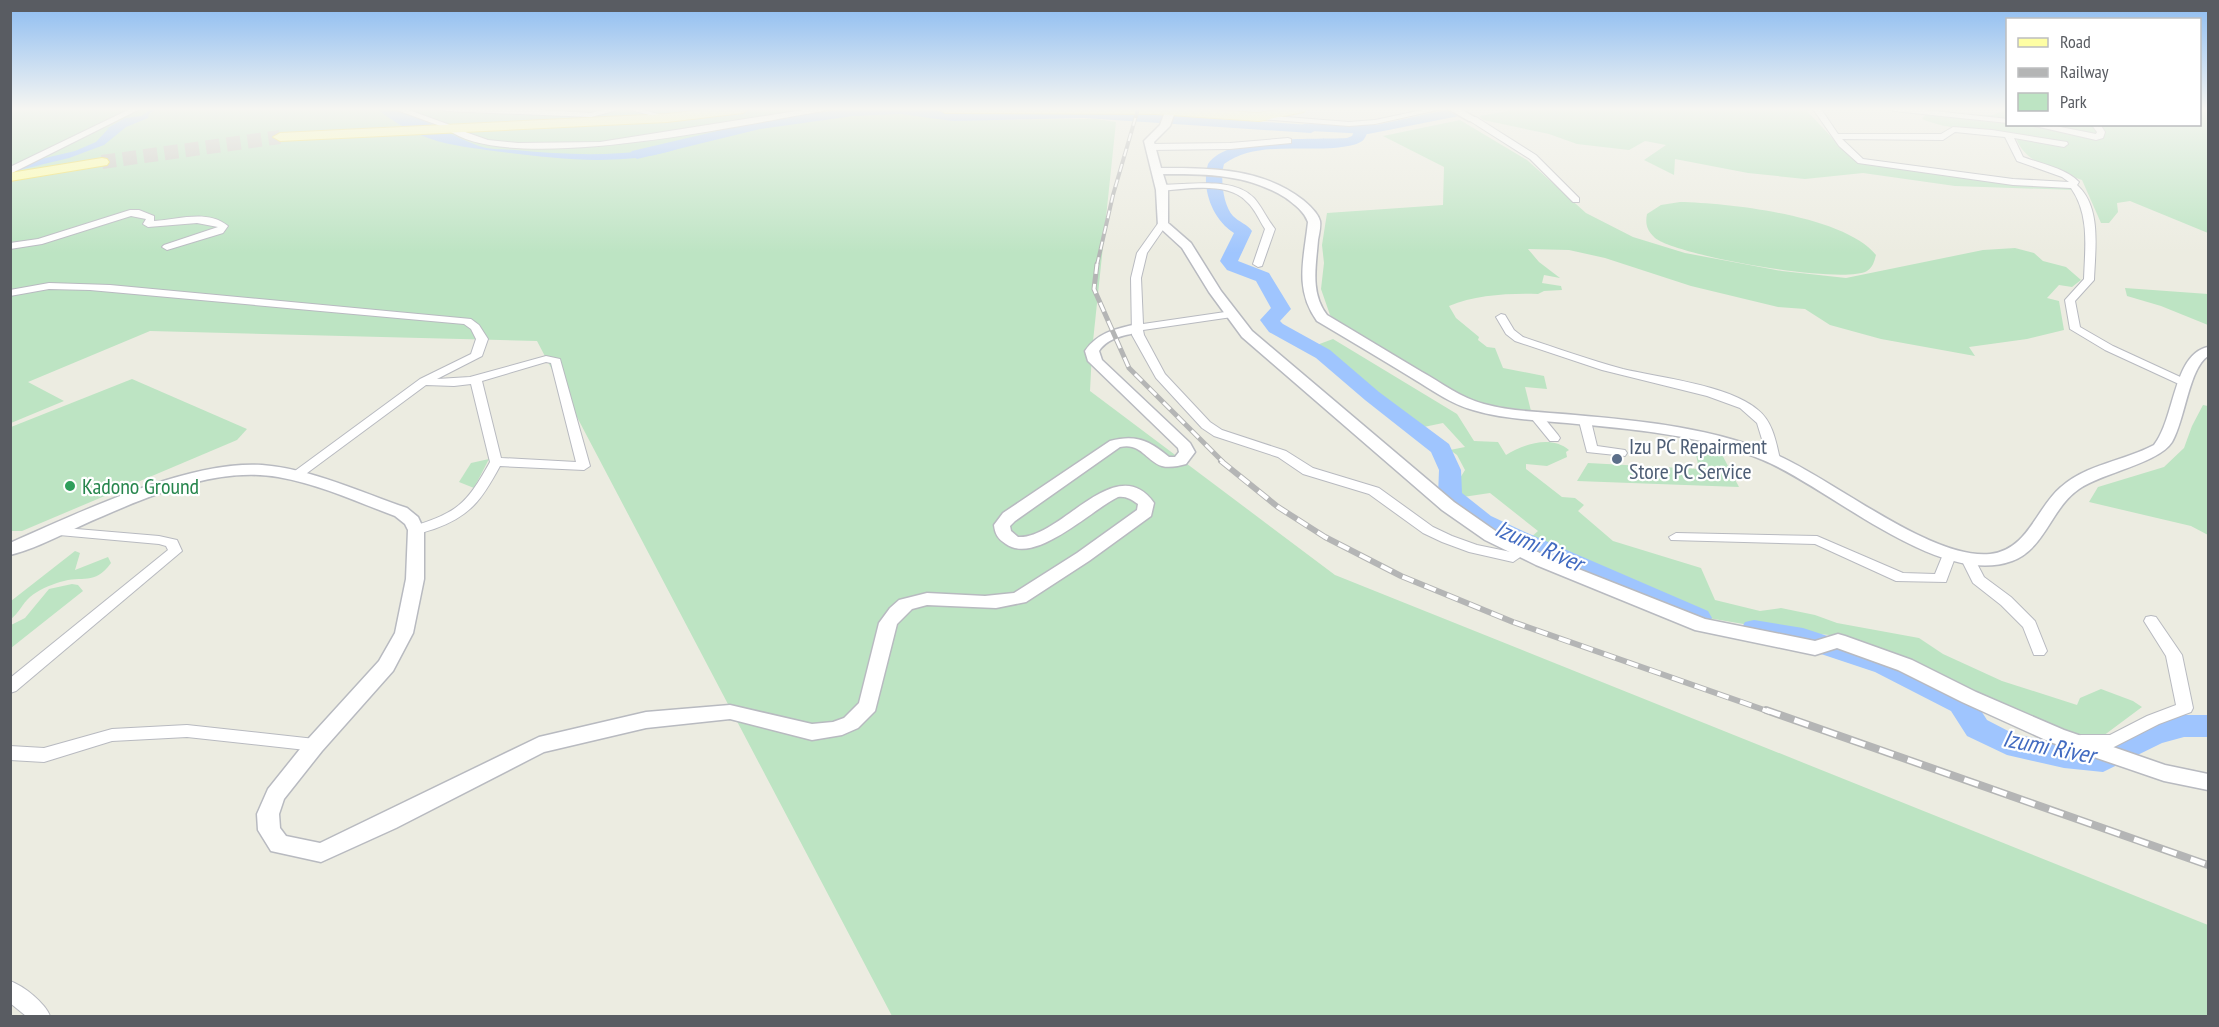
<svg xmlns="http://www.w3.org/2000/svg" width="2219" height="1027" font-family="'PT Sans Narrow',sans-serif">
  <rect width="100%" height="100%" fill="#ecece1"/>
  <g fill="#bde4c3">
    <polygon points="11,109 891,109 899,113 963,120 1096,119 1116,122 1092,351 1090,391 1335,575 2208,925 2208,1016 892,1016 537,341 150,331 28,382 64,401 11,423"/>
    <polygon points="1519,109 1809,109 1808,112 1850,157 1859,162 2017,184 2070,187 2074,190 1955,186 1863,173 1805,179 1748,173 1675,159 1674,175 1644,160 1666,145 1645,141 1629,150 1577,144 1549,134 1483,120 1479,116"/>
    <path d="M2007,109L2008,124H2200V109H2208V233L2130,201L2117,203L2118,212L2109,223H2101L2082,180C2057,170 2026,165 2016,138C1985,127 1952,132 1922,119L1926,114L1993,115Z"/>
    <path d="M1460,120L1527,160L1586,213L1633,237L1685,253L1782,271L1846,278L1983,250L2015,248L2034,253L2043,261L2066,267L2081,280L2072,287L2059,285L2047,298L2059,301L2064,330L2027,339L1969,347L1975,356L1881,339L1830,325L1805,309L1778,307L1691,286L1605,258L1569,250L1528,249L1539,262L1560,278L1544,275L1542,283L1561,286L1562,290L1544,291L1538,294C1509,293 1475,295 1449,306L1456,318L1479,337L1478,340L1487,347L1495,348L1503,368L1544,376L1547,389L1525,387L1531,411L1483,404L1437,384L1350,331L1330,315L1321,289L1324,263L1322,245L1327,213L1443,205L1444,167L1383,136Z"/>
    <path d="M1680,202C1730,203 1845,216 1876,255C1874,262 1873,267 1867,271C1842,285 1678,256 1655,238C1647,231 1645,224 1647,214L1661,205Z"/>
    <polygon points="2125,288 2208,294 2208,325 2161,306 2127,296"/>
    <path d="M1333,339L1457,414L1474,441L1498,442L1506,455C1524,444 1551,435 1569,450L1566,452L1567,457L1547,466L1526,464V469L1562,497L1575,498L1584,505L1578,511L1613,541L1701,568L1715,600L1760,611L1781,608L1815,615L1837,623L1919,638L1943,654L2002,681L2077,705L2080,698L2101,689L2133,701L2142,707L2103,736L2086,738L2051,730L1848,641L1829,635L1767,628L1708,618L1542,547L1528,540L1538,531L1490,493L1463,497L1457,483L1465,470L1457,455L1450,450L1465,447L1443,423L1419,428L1329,355L1314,346Z"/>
    <polygon points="132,379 247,429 237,440 22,531 11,531 11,427"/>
    <polygon points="2203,405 2208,406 2208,535 2191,526 2089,502 2098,487 2164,467 2184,448 2192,426"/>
    <polygon points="1693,440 1718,447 1739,487 1577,481 1588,463 1699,469"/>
    <polygon points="489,459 474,488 459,482 471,463"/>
    <path d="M75,551L80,553L75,570L108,557L111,563C94,586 83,575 60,582C50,585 38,590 30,597C22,604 19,613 11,619V601Z"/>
    <polygon points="72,584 78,585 83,591 11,648 11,625 25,618 49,589"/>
  </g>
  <g fill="#9fc5fe">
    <polygon points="151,109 157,109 149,114 148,118 126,127 104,145 69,158 11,172 11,166 75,151 96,142 109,128 104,130 125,118 141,116"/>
    <path d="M377,109C412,109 446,134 479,146C490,150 504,149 516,150C577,156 643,158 702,138C645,171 556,159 494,151C473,148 452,146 431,139C411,132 392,121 377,109Z"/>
    <polygon points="1450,109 1471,109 1459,113 1459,116 1368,134 1310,131 1271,126 1298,128 1304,124 1376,125"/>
  </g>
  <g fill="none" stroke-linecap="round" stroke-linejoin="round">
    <g fill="#9fc5fe" fill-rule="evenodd">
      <polygon points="845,109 924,109 953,113 1084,110 1311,125 1318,129 1311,133 1084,118 953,121 901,114 853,116 760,129 637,159 629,154 632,151 760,121"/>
      <path d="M1361,126L1368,130C1365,140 1363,142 1353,145C1312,155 1260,138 1224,164C1220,178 1223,205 1233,216C1239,222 1247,224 1252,231L1238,261L1269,273L1291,309L1280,321L1283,324L1330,350L1379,392L1449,444L1461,470L1462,493L1491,516L1525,532L1708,611L1712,618L1708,625L1699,627L1690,625L1473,526L1438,496L1439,470L1431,452L1365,400L1316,358L1269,332L1260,320L1271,308L1256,281L1227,270L1220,261L1234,233C1212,219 1201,188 1208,164C1229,134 1313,140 1347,138L1352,136L1356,127Z"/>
      <polygon points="1754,620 1803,628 1895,658 1971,695 1987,720 2014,734 2064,744 2099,748 2120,736 2155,723 2184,715 2208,715 2208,737 2184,737 2162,743 2103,772 2064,768 2007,755 1967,736 1951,711 1875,672 1800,647 1745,636 1741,629 1745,622"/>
    </g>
    <polyline stroke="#c7c8c1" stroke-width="14" stroke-dasharray="14 7" stroke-linecap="butt" points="102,162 280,137"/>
    <defs>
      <g id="minor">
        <polygon points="130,109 140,109 10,174 10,167"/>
        <polygon points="394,109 406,109 450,125 443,127"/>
        <polygon points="441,109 524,109 591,113 607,109 621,109 591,117 445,111"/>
        <polygon points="628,109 641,109 671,118 667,120"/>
        <path d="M809,109H827L823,111C745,124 508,177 447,129L451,127L488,140L518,143L600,142Z"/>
        <polygon points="1427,109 1442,109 1375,124 1349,126 1259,119 1255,117 1259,115 1349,122 1375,120"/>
        <path d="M1813,109H1821L1838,134H1941L1953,127L1992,130L2067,142L2068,144L2064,147L2014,138L2023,157C2042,164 2065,168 2079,182L2077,185C2102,207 2095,250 2094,280L2075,301L2080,327L2113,346L2189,381L2191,383L2189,385H2181L2105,350L2070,329L2065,300L2084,279C2085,248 2090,215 2071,188L2013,185L1858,163L1839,146ZM1955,132L2005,137L2017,161L2062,177L2069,182L2013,179L1863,159L1842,139L1943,140Z"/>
        <polygon points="1890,109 1916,109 2008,119 2008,123 1894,111"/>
        <polygon points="1470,117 1476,117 1536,155 1579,198 1579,202 1573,202 1530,159 1470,121"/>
        <polygon points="2026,124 2045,124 2096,134 2097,132 2091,124 2100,124 2105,132 2103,138 2096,140"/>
        <polygon points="1288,138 1291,139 1291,143 1230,149 1150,150 1146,147 1150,144 1230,143"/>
        <path d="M1182,184C1204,183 1237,180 1254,198C1262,207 1267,219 1275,229L1262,266L1258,267L1253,264L1265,229C1259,220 1255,209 1247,202C1228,181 1186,189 1161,191L1156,188L1161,185Z"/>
        <path d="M130,210H139L154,216V221C177,220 208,209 228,226L223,233L167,250L162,247L164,245L218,227L197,223L148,227L143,224L146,219L131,216L42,244L10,249V243L38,239Z"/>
        <polygon points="1162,221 1167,224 1147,253 1141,278 1143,324 1232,311 1237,314 1232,317 1143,330 1144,335 1165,374 1210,422 1222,430 1286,451 1313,468 1379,488 1433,527 1452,536 1477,545 1511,552 1522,546 1527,548 1529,551 1513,562 1469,552 1442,542 1423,533 1369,494 1303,474 1278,457 1214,436 1202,428 1156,378 1132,335 1131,278 1137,253 1159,222"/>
        <path d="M49,283L110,285L471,319L479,325L488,339L482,356L437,379L470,377L546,356L560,359L590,466L584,470L500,466C482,499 471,516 434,529C426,531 419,535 411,533L409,530L411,527C458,512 466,505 490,462L471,384L454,386L426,385L299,479L294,480L288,476L420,379L471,354L476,339L471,329L464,324L90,290L49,289L10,296V290ZM546,362L551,363L576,462L501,458L482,381Z"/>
        <path d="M1501,314L1505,315L1514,330L1523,337C1556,348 1589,360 1623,369C1661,378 1729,385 1758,410C1773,422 1776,442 1780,459L1779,462H1769L1757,423L1740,408L1707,396L1602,370L1515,341L1506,334L1496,317Z"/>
        <polygon points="1536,412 1540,413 1558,435 1560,438 1558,441 1550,441 1532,419 1530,416"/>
        <polygon points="1585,417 1591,421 1597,446 1625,450 1627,453 1625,456 1587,452 1579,421"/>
        <polygon points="53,527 159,536 177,540 182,551 16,691 10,693 10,678 168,550 166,546 159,544 48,534 46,531 48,528"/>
        <polygon points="1676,533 1817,536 1903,573 1935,574 1944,552 1954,552 1956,555 1946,582 1896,581 1815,544 1671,540 1669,537"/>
        <polygon points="1968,554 1973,556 1984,577 2011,597 2035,621 2047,651 2044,655 2034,655 2023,627 2001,605 1973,583 1961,559"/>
        <polygon points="2151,616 2156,617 2182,655 2193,708 2191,712 2159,724 2112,748 2075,746 2073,741 2075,736 2081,735 2110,735 2147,716 2176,705 2166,656 2144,621 2146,617"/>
        <polygon points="187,725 315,739 321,740 323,745 321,750 315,751 187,737 112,741 44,762 10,760 10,746 44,748 112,729"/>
        <path d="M10,981C24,986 45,1003 50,1016H26L10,1003Z"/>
      </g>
      <g id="tertiary">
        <path d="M1166,109H1176L1170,126L1154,142L1161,168C1211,168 1262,168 1303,200C1309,205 1318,213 1320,221C1321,227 1319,234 1318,240C1316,266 1310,293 1327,315C1359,334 1390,353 1422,372C1442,383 1461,398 1484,404C1513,412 1545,412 1575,415C1643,421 1715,428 1779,456C1835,481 1932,560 1990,554C2028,550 2036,508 2061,487C2087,464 2124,461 2154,445C2175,419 2173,354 2208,347V356C2189,368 2185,420 2172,442C2159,463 2102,473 2079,489C2051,508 2045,549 2012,561C1939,588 1830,488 1763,460C1702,435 1633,429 1567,423C1535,420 1503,419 1473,410C1451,404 1432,390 1412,378C1381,359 1349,340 1317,321C1294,289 1304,259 1308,222C1304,211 1295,205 1286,198C1248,174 1207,174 1163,174L1168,190V223L1191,243L1221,291L1252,331L1454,502L1497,532L1548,557L1705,619L1815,641L1838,634L1845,636L1912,660L1976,692L2064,730L2165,765L2208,774V790L2164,781L2050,742L1962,702L1898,670L1837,648L1815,655L1695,630L1536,565L1485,540L1442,510L1242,337L1209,292L1182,248L1158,226L1156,190L1144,141L1160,125Z"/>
        <polygon points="1448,109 1460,109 1478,119 1469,121"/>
        <path d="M1137,324L1144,328L1142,331C1126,336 1109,336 1099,351L1102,360L1190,443L1195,452L1186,464C1179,466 1169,468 1162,466C1146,461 1141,442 1120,447L1015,521L1010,526L1011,531L1018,537C1060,540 1116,449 1154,503L1151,516L1089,561L1026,602L996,608L927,605L912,609L897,624L875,711L858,728L842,735L812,740L730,719L646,728L544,752L396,828L321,862L271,851L258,830L257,814L268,789L308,739L379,661L395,633L406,579L408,530L405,524L395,516C357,502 319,484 278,477C219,467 156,493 103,516C73,528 42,547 10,555V543C78,513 188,460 262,465C312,469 360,492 407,508L418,517L424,530V579L413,633L393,671L322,751L284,799L279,814L280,828L286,836L320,843L539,737L646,712L730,705L812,724L833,722L844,718L859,703L879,623L890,608L899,600L927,593L985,596L1014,593L1077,553L1137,510L1138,504C1131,499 1126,496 1118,497C1091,510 1036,565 1006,544C998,539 995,534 994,525L1003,513L1110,441C1135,434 1149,440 1169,457H1175L1179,452L1178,448L1088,361L1085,351C1098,332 1116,329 1137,324Z"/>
      </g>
      <g id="primary">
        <polygon points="713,109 749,109 743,113 667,122 280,141 273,137 280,133 667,114"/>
        <polygon points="939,109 1194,109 1259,113 1282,109 1306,109 1304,112 1259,121 1155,114 945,113"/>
        <polygon points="102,158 107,159 109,162 107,165 10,181 10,173"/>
      </g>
    </defs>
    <use href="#minor" stroke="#b8bac0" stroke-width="2"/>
    <use href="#tertiary" stroke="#b8bac0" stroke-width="3"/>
    <use href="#primary" stroke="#f0de56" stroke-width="2"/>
    <use href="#minor" fill="#fff" fill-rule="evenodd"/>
    <use href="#tertiary" fill="#fff" fill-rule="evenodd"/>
    <use href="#primary" fill="#fefea4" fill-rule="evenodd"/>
    <defs>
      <polyline id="rail-far3" points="1097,265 1113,195 1138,109"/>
      <polyline id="rail-far2" points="1097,264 1094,289 1129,368 1223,462"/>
      <polyline id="rail-far1" points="1221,461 1278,507 1325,537 1401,576 1513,622 1770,712"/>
      <polyline id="rail" points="1766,710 2208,865"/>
    </defs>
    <use href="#rail-far3" stroke="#b4b5b5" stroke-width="4"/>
    <use href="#rail-far2" stroke="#b4b5b5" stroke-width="5"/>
    <use href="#rail-far1" stroke="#b4b5b5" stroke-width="6"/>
    <use href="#rail" stroke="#b4b5b5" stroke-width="8"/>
    <use href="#rail-far3" stroke="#fff" stroke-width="2" stroke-dasharray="8" stroke-linecap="butt"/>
    <use href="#rail-far2" stroke="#fff" stroke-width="3" stroke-dasharray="10" stroke-linecap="butt"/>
    <use href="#rail-far1" stroke="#fff" stroke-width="4" stroke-dasharray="12" stroke-linecap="butt"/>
    <use href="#rail" stroke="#fff" stroke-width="5" stroke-dasharray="15" stroke-linecap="butt"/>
  </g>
  <linearGradient id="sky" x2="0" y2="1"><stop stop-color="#8bbbf1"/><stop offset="0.43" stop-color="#f6f6f2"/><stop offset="1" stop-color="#f6f6f2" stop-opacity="0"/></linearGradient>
  <rect width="2219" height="253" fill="url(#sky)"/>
  <circle fill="#5c6f8a" stroke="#fff" stroke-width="2" cx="1617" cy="459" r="6"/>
  <circle fill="#2e9e5b" stroke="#fff" stroke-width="2" cx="70" cy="486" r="6"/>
  <g text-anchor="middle" stroke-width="4.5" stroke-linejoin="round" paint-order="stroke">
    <g font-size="22" fill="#4e5e75" stroke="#fff" text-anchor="start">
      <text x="1629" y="454">Izu PC Repairment<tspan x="1629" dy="25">Store PC Service</tspan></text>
    </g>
    <g font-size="22" fill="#27864d" stroke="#fff" text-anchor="start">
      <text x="82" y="494">Kadono Ground</text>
    </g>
    <g font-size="24" font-style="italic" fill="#426bc1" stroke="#fff">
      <text transform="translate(1539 546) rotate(24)" y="8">Izumi River</text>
      <text transform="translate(2049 747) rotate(11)" y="8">Izumi River</text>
    </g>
  </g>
  <rect width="2219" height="1027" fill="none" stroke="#595c62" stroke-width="24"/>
  <rect x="2006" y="18" width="195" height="108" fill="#ffffff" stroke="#bdbec0" stroke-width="1.5"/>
  <rect x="2018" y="38" width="30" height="9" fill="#fefea4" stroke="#bdbec0" stroke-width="1.5"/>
  <text x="2060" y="48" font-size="18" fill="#595c62">Road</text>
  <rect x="2018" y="68" width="30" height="9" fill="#b4b5b5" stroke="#bdbec0" stroke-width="1.5"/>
  <text x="2060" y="78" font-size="18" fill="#595c62">Railway</text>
  <rect x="2018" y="93" width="30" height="18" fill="#bde4c3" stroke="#bdbec0" stroke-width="1.5"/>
  <text x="2060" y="108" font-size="18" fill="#595c62">Park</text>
</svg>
